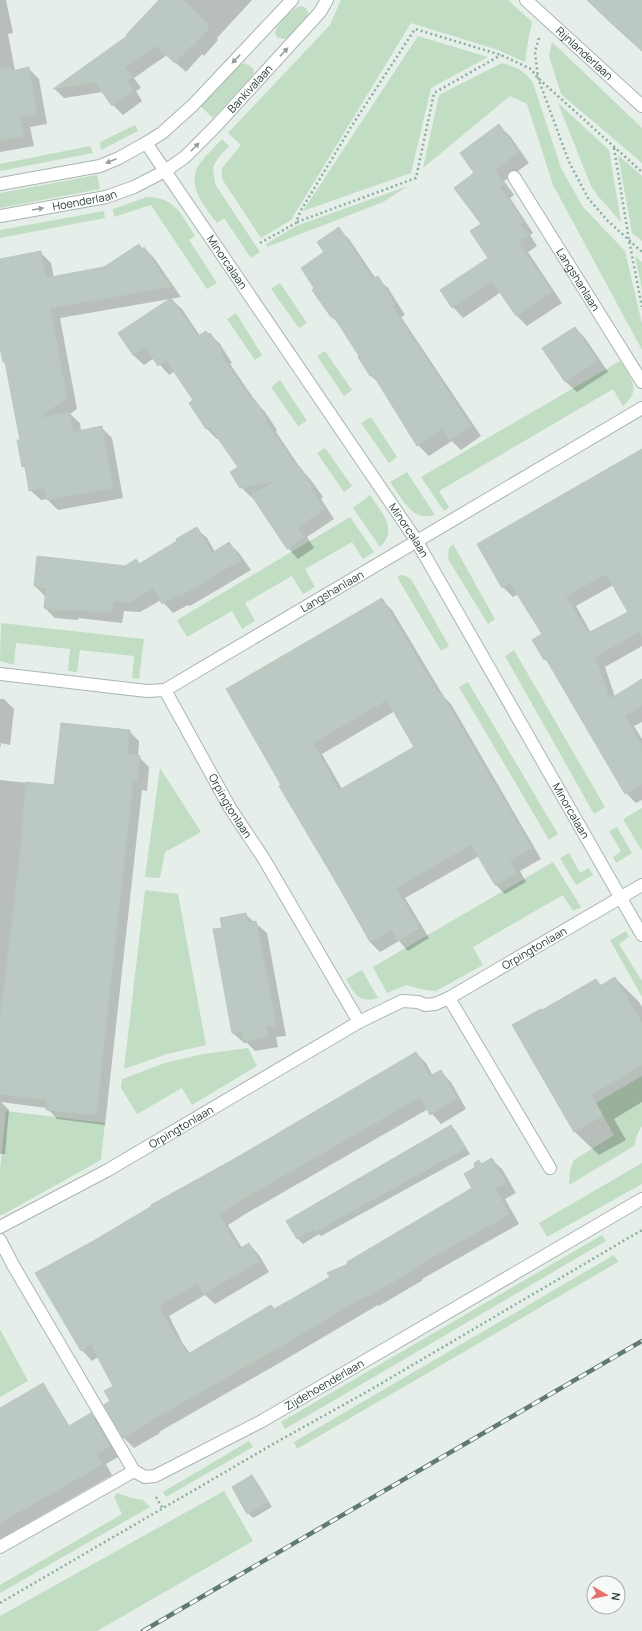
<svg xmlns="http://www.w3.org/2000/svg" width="642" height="1631" font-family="Manrope,sans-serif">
  <rect width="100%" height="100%" fill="#e6eee9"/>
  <g fill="#c1ddc4">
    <polygon points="341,0 508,0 532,22 528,41 525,62 498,50 411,23 291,220 261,238 222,179 222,168 241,145 228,133 330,25"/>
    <path d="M300,6L306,8L308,12V17L286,39L278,38L275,34C275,26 292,9 300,6Z"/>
    <polygon points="418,36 488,57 431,88 411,173 303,211"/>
    <polygon points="552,42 642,128 642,163 561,94 549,56"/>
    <polygon points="245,63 253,68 254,73 252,76 213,118 200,106 240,65"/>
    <path d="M502,63C516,67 525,71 533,83L561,168L583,207L625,251L642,324V350L553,185L527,104L510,96L423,168L439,95Z"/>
    <polygon points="558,103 609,150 621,222 598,196 591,186"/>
    <polygon points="135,125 138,131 101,150 100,142"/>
    <path d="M222,139L229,146L218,158L213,167L215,184L260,252L251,258L224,218L217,223C204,206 184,183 201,162C207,154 215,147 222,139Z"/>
    <polygon points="90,146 93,153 0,171 0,164"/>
    <polygon points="618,155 642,176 642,241 632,233"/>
    <polygon points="97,175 100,189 0,208 0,193"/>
    <polygon points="408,186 383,202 267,247 266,244 296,226"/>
    <path d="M147,197C176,198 181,214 195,236L189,240L217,283L207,289L151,205L114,217L113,209Z"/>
    <polygon points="104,211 105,218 0,238 0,230"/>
    <polygon points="635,256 642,262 642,290"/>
    <polygon points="280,283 307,323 299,328 271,289"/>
    <polygon points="236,313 262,355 255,360 227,319"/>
    <polygon points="325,351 352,390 344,396 317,356"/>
    <path d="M620,361C631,378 642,390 623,406L613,389L439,491L449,507L444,511L421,477Z"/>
    <polygon points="280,380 307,421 298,426 271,387"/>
    <polygon points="371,417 397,457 389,463 361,423"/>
    <polygon points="325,448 352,486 344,492 317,453"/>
    <path d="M407,472L435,515C431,516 426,517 422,516C407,512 399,494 390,482Z"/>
    <path d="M370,495C381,512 399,529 380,547L353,508Z"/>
    <polygon points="350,517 374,552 363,559 352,542 305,569 315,587 303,594 292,576 245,603 255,621 242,629 232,611 187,637 177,620"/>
    <polygon points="453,544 495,619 488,624 448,559 449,548"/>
    <polygon points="401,575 406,576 411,579 449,646 441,651 397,577"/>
    <polygon points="1,623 144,639 139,679 132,678 134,656 80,650 77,672 68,671 70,649 16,643 14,665 0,661"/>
    <polygon points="514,650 605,807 594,814 505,656"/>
    <polygon points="468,682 558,834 549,840 459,687"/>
    <polygon points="160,768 201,832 165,852 160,878 145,877"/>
    <polygon points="642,808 642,851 623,819"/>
    <polygon points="617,827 632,853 616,863 613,857 621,851 609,831"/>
    <polygon points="569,853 580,873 589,868 593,875 576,885 560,858"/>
    <polygon points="553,862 581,907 573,911 563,895 473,947 483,965 436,991 425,990 406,985 387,993 373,967"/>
    <polygon points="145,890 178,894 206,1045 167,1054 124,1069"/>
    <polygon points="626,931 629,937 619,944 642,981 642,997 610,940"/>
    <path d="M362,970L378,998C358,1004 355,994 346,979Z"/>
    <polygon points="248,1048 257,1066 192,1105 182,1088 137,1114 121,1088 122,1079 165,1063 203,1054"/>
    <polygon points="642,1076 642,1126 637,1135 634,1146 569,1185 570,1170 574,1160 614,1135 596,1103"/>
    <polygon points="6,1111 105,1123 101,1160 4,1214 0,1215 0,1170"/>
    <polygon points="642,1163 642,1184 547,1237 539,1223"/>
    <polygon points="602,1235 606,1241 285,1429 281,1422"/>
    <polygon points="614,1255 618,1262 297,1449 294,1442"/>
    <polygon points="0,1329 28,1381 0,1397"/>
    <polygon points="249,1441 253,1447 166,1497 163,1492"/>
    <polygon points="224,1491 253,1541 97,1631 0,1631 0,1616"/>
    <polygon points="117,1493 132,1498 143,1500 150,1507 0,1593 0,1585 122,1514 114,1497"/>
  </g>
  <g fill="#0003" fill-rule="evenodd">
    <polygon points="0,0 6,0 13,33 8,34 15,71 28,68 39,79 47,124 30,127 34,146 0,152"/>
    <polygon points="160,0 252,0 217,38 218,40 204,56 202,54 186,72 167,55 134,78 141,88 136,91 142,101 123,115 113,105 103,92 64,98 55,89 129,36"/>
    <polygon points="499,126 510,136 529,163 504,181 514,195 510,198 533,233 530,235 537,246 528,252 562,303 527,326 517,316 501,292 463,318 453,307 490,259 482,225 475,173"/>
    <polygon points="338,228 349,239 376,279 377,278 388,288 405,315 401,317 481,436 461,450 452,441 429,456 418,445 381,385 371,376 359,357 361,356 340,325 332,317 325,252"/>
    <polygon points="144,248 154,258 181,297 60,318 77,409 70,414 80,423 81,431 101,427 112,438 123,498 58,510 47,499 41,500 30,490 26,470 23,466 21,441 7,365 4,362 0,341 0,261 40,252 51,263 54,278 105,268"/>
    <polygon points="171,299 182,309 200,336 210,334 220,344 232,363 230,364 256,402 265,412 277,430 276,432 301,469 310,479 323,497 321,499 334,519 307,537 314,548 298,559 288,548 253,497 251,497 241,487 239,468 219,438 217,439 207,429 190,403 194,401 175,371 169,375 154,358 144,365 133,355"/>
    <polygon points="575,328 585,338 608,372 577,392 566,382 544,348"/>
    <polygon points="642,450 642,569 576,606 591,633 642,620 642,646 605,667 615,697 642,681 642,722 634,726 642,739 642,800 636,803 626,793 551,665 545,659 543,635 518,594 513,597 503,587"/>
    <polygon points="196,528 207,538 215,552 229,543 239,553 251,570 190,606 188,605 173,613 161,600 140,612 124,611 122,623 78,618 78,620 55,618 45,608 46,597 35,586 125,567 136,560 140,564 178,541"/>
    <path d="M382,600L392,610L444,697L451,704L541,859L520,871L526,882L505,894L495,884L479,856L405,898L429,938L408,951L399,941L380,952L370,942L281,787ZM395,711L416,748L342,789L322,754Z"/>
    <polygon points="0,699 4,699 14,709 10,745 1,743 0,749"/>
    <polygon points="129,731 139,741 138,756 149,767 147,791 142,790 105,1125 57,1119 47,1108 1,1102 9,1110 5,1154 0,1154 0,780 55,786"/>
    <polygon points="246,915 267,933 286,1036 276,1037 278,1047 255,1051 247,1043 244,1043 233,1033 214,930 223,928"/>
    <polygon points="615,978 639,1002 642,1007 642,1102 614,1119 626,1140 599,1155 575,1132 513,1026 542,1011 596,980 602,986"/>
    <polygon points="416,1053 426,1063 433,1076 440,1071 451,1082 466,1109 441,1124 428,1109 247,1213 228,1225 242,1248 249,1244 259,1255 269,1272 215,1304 205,1295 169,1316 183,1344 190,1353 275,1310 331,1277 473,1188 476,1168 479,1162 482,1165 491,1159 502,1169 516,1193 505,1199 519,1224 422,1279 423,1280 379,1306 378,1305 281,1362 159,1432 160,1433 134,1448 124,1438 105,1405 112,1402 114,1386 98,1357 92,1361 82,1350 95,1241"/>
    <polygon points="451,1126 456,1131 470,1154 321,1236 319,1234 303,1244 298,1239 288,1222"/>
    <polygon points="91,1414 101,1424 120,1456 106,1464 112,1475 0,1539 0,1427 76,1436"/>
    <polygon points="252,1477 257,1482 272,1507 253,1518 248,1513"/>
  </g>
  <g fill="#bcc9c2" stroke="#b9c7bf" fill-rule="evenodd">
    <polygon points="159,0 183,0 209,25 207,28 209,29 193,46 192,45 175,63 156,46 125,68 132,77 127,81 133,91 112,106 95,82 53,89 127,36 126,35"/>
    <polygon points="587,0 642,0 642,51 611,23"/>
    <polygon points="11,67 12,71 29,67 37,114 20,117 24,136 0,140 0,68"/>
    <polygon points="499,124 519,152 494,170 505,184 500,187 524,222 520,224 528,235 518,242 552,292 516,316 492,281 452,308 440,290 488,258 470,231 481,224 454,188 474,173 460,153"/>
    <polygon points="339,227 373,279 378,276 395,304 392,306 471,426 450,440 443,429 417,446 375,378 372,375 370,376 358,357 359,356 334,317 331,317 312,290 314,288 301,268 324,252 317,242"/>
    <polygon points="139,244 142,249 144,247 171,287 50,308 67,398 38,418 70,412 73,432 102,426 113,488 47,500 45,488 29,491 25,466 22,467 17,440 20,440 5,362 3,362 0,347 0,259 41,251 46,278 104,267"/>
    <polygon points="171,298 198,336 206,331 208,334 210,333 223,352 221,354 253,401 255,400 268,420 266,421 298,468 300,467 313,487 311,488 325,509 298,527 304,538 287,549 251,495 278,480 240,488 230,472 238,467 210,427 206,429 189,403 193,400 166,360 158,366 145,347 133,355 118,333"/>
    <polygon points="575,327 598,361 565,382 542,348"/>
    <path d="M642,449V636L639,632L595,657L610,699L642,679V705L625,716L642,746V784L625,794L546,659L544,660L532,640L542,634L510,583L502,588L477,544ZM606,574L628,612L588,633L566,596Z"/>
    <polygon points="197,527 212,553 229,542 241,560 179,597 177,595 162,604 153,588 130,603 114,601 112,613 68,609 68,611 44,608 46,588 34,586 37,556 125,566 136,559 139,564 177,541 176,539"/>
    <path d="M382,598L439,694L441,692L532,848L510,861L517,872L495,885L471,845L396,888L420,928L398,941L391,930L370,942L348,902L279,786L281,785L265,757L226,689ZM387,700L414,747L339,790L313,743Z"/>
    <polygon points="61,723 130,730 127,754 140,756 137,781 133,781 96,1115 46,1110 47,1100 0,1094 0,1018 19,865 26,782 54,785"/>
    <polygon points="246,913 248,923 256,921 276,1025 266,1027 268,1037 243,1041 242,1032 232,1033 213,929 222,928 220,918"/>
    <polygon points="615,977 642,1023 642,1065 591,1095 603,1116 574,1132 512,1025 541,1009 542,1010 596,979 600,986"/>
    <polygon points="416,1052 430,1076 441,1070 457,1098 430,1115 420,1097 236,1203 219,1214 239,1249 249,1243 259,1261 204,1294 197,1283 159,1306 175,1336 176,1336 188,1354 271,1305 274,1309 292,1299 330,1277 327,1273 348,1264 347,1262 472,1188 464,1174 475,1167 474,1163 479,1160 481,1164 492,1158 506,1183 495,1189 510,1214 413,1268 414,1269 368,1297 367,1295 271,1352 150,1421 151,1422 123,1438 104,1405 110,1401 104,1391 113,1386 91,1345 81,1351 35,1273 95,1240 152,1206 151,1205 236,1158"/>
    <polygon points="451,1125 466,1148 315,1232 314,1229 297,1239 286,1221"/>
    <polygon points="43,1383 69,1426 91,1413 110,1446 97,1454 103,1464 0,1523 0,1408"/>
    <polygon points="252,1475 268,1502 247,1514 232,1487"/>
  </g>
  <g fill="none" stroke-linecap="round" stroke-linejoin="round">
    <defs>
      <g id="minor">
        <path id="s1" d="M146,143L416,540L642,935"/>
        <path id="s2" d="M514,177L642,382"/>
        <path id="s3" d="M0,674L147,691L165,690L642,408"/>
        <path id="s4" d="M165,690L230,808L264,859L359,1022"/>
        <polyline points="449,998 550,1168"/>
        <path id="s5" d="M0,1227L108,1170L359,1022L402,1001L418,1002L425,1005L435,1004L449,998L642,885"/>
        <polyline points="0,1240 13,1265 134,1471"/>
        <path id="s6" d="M134,1471L145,1477L155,1476L262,1421L642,1199"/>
        <polyline points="0,1547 134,1471"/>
      </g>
      <g id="tertiary">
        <path id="s7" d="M526,0L642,106"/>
        <polyline points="0,184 100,166 119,158 146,143 162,133 193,105 292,0"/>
        <path id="s8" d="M0,216L106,197L134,187L165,171L185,157L215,127L320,12L327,0"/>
      </g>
    </defs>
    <use href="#minor" stroke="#a9b6af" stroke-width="14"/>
    <use href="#tertiary" stroke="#a9b6af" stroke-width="14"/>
    <g stroke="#89af9c" stroke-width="2.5" stroke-dasharray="2 3" stroke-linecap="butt">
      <polyline points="539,38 535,52 538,78 569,162 588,198 607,220 642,252"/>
      <polyline points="614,148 629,240 642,307"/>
      <polyline points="297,222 416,178 434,93 501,55"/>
      <polyline points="260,243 296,223 300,212 351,127 415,29 501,55 531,69 538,78 642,172"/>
      <polyline points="156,1497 163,1509"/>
      <polyline points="0,1603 275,1443 370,1390 642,1230"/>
    </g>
    <use href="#minor" stroke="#fff" stroke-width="12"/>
    <use href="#tertiary" stroke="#fff" stroke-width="12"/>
    <defs>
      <polyline id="rail" points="143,1631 642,1341"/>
    </defs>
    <use href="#rail" stroke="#617a6f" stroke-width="4.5"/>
    <use href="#rail" stroke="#f7faf8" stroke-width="3" stroke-dasharray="9" stroke-linecap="butt"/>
  </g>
  <defs><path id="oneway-solid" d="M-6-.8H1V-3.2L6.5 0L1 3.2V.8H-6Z"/></defs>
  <g fill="#929f9a">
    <use href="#oneway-solid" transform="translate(284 52) rotate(-47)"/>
    <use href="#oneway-solid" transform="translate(236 59) rotate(134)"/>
    <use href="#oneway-solid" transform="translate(195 147) rotate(-45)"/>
    <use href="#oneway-solid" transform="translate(111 161) rotate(157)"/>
    <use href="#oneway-solid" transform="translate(38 209) rotate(-10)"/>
  </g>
  <g text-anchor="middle" stroke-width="3" stroke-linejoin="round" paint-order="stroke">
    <g font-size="11" fill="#263f34" stroke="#f7faf8">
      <text dy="4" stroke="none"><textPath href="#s7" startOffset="79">Rijnlanderlaan</textPath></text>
      <text dy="4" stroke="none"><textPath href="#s8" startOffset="291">Bankivalaan</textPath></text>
      <text dy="4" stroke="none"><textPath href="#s8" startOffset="86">Hoenderlaan</textPath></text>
      <text dy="4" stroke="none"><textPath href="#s1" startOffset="144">Minorcalaan</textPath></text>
      <text dy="4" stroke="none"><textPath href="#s2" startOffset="121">Langshanlaan</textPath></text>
      <text dy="4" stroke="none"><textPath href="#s1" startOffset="468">Minorcalaan</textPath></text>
      <text dy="4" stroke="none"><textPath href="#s3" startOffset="360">Langshanlaan</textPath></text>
      <text dy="4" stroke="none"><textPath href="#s4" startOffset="133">Orpingtonlaan</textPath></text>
      <text dy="4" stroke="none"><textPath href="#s1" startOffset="792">Minorcalaan</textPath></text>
      <text dy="4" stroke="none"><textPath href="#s5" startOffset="609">Orpingtonlaan</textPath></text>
      <text dy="4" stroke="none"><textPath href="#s5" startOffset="207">Orpingtonlaan</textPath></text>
      <text dy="4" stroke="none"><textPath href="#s6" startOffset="215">Zijdehoenderlaan</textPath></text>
    </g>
  </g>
  <g transform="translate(606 1595) rotate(99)"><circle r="19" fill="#f7faf8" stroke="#a3afaa"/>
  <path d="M0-3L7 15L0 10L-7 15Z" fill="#e7726b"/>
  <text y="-6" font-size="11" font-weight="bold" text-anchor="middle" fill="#263f34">N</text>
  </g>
</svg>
